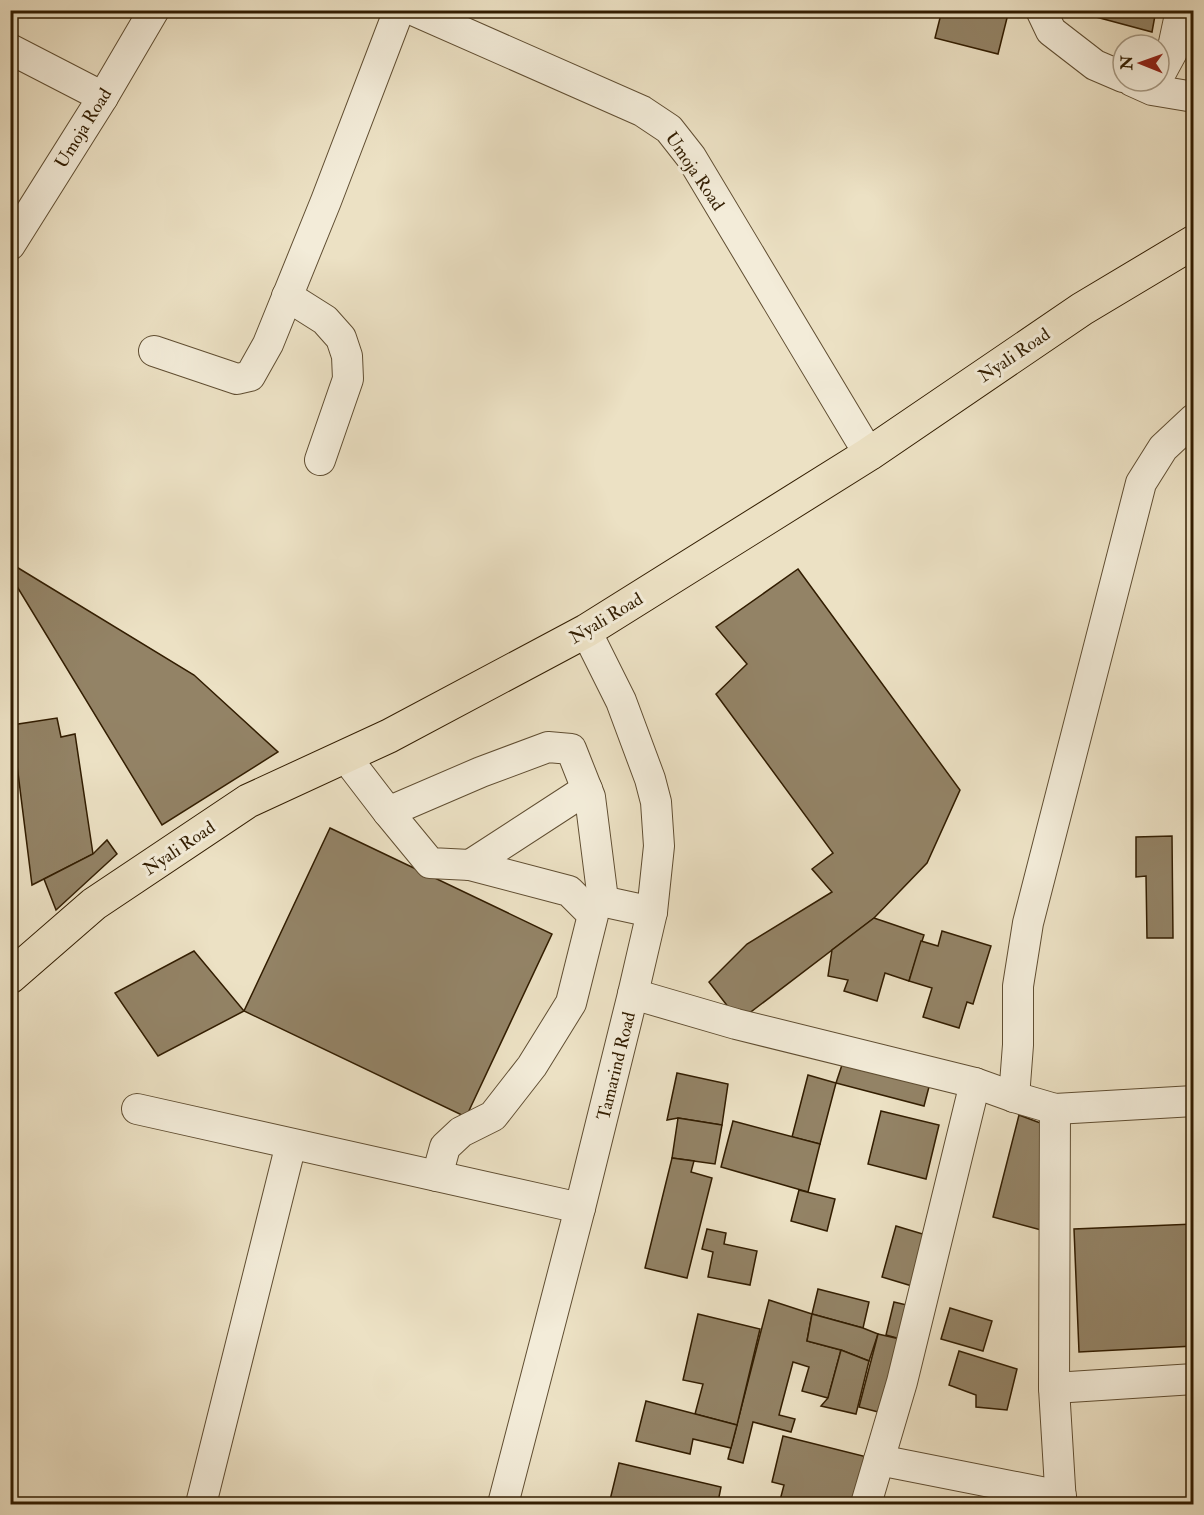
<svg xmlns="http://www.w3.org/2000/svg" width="1204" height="1515" font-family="'IM FELL Double Pica',serif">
  <rect width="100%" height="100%" fill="#ece1c4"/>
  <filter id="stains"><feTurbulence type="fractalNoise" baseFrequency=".00333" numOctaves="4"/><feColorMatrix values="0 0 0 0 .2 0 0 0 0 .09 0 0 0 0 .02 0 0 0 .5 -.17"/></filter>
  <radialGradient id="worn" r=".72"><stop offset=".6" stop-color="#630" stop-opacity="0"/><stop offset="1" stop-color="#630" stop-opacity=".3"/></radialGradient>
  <g fill="#938366" stroke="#321d01" stroke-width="1.5">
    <polygon points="942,10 1009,10 998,54 935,38"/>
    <polygon points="1070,10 1156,10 1152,32"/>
    <polygon points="10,563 194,675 278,752 162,825 10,575"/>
    <polygon points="798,569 960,790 927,863 874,918 739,1021 709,982 747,944 832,892 812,869 833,853 716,694 747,664 716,627"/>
    <polygon points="57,718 61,737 75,734 93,854 32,885 12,725"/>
    <polygon points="330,828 552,934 466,1117 244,1011"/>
    <polygon points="1172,836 1173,938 1147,938 1146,876 1136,877 1136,837"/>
    <polygon points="107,840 117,854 56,910 44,879 93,854"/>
    <polygon points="874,918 924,935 909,981 885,973 877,1001 844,991 848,980 828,976 832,950"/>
    <polygon points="942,931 991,946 973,1004 967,1002 959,1028 923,1017 932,988 909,981 921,941 938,946"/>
    <polygon points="194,951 244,1011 158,1056 115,993"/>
    <polygon points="844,1059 930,1083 924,1106 836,1083"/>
    <polygon points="677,1073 728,1084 722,1125 678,1118 667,1120"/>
    <polygon points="808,1075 836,1083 820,1144 792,1137"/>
    <polygon points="881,1111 939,1125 926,1179 868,1164"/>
    <polygon points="1019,1115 1051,1127 1045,1231 993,1217"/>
    <polygon points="678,1118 722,1125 715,1164 672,1158"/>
    <polygon points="733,1121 820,1144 808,1192 721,1167"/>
    <polygon points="672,1158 694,1161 691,1172 712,1178 687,1278 645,1268"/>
    <polygon points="799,1190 835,1199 827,1231 791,1221"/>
    <polygon points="1194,1224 1194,1346 1079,1352 1074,1229"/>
    <polygon points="896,1226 926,1235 912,1286 882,1277"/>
    <polygon points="707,1229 726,1233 724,1244 757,1251 750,1285 708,1277 713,1252 702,1249"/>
    <polygon points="818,1289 869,1302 863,1328 812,1314"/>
    <polygon points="769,1300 812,1314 807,1341 841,1350 828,1398 802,1391 809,1367 793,1362 779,1415 795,1419 791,1432 753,1422 743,1463 728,1459"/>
    <polygon points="894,1302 911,1306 904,1340 886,1335"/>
    <polygon points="950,1308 992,1321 983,1351 941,1339"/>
    <polygon points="698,1314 760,1329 737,1425 695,1414 703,1384 683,1380"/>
    <polygon points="812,1314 863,1328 878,1334 869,1361 841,1350 807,1341"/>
    <polygon points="878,1334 904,1340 886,1414 859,1407"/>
    <polygon points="841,1350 869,1361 856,1414 821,1406 828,1398"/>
    <polygon points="959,1351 1017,1369 1007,1410 976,1407 976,1395 949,1385"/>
    <polygon points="646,1401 737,1425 731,1448 693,1439 690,1454 636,1441"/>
    <polygon points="783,1436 867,1457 862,1504 779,1504 784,1485 772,1482"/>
    <polygon points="619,1463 721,1487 718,1502 728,1504 609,1504"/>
  </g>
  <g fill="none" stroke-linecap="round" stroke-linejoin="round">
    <defs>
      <g id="minor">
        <polyline points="413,10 642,111 669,129 691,157 869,454"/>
        <polyline points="1041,10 1051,31 1095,65 1123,77"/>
        <polyline points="10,49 103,97"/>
        <polyline points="1159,76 1172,52 1181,10"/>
        <polyline points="1132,81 1152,90 1194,97"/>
        <polyline points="10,245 103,97 154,10"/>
        <polyline points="287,296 325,320 341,338 347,356 348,379 320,460"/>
        <polyline points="154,351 237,379 250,376 268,344 326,201 399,10"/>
        <polyline points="345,756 388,812 430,863 470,865 569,891 593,915 571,1003 532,1066 493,1116 461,1132 445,1147 437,1176"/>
        <polyline points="388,812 481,772 548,747 571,749 590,797 602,892 606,902 652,912"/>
        <polyline points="470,865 587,789"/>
        <polyline points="633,994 736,1024 975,1083 1014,1097 1055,1109 1194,1101"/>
        <polyline points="1014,1097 1018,1045 1018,986 1028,923 1141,483 1163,448 1194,419"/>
        <polyline points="137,1109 580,1208"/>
        <polyline points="1055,1109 1054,1388 1061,1504"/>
        <polyline points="1054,1388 1194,1379"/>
        <polyline points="879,1460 1061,1496"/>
        <polyline points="201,1504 291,1144"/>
        <polyline points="503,1504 580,1208 633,994 652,912 659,846 656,802 650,779 621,701 586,631"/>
        <polyline points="866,1504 902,1382 975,1083"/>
      </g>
      <polyline id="major" points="10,977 94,904 248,801 389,736 586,631 869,454 1082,309 1194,242"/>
    </defs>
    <use href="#minor" stroke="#604e32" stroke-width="32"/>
    <use href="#major" stroke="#321d01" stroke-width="35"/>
    <use href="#minor" stroke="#f3ecd9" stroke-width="30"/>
    <use href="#major" stroke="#ece1c4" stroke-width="33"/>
  </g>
  <g text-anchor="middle" stroke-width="6" stroke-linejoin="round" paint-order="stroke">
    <g font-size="18" fill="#321d01" stroke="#f3ecd9">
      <text transform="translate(83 128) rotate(-58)" y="6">Umoja Road</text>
      <text transform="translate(695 171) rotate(56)" y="6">Umoja Road</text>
      <text transform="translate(1014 355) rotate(-34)" y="6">Nyali Road</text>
      <text transform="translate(606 618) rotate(-31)" y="6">Nyali Road</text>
      <text transform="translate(179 848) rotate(-34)" y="6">Nyali Road</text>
      <text transform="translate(616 1066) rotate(-76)" y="6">Tamarind Road</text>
    </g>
  </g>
  <rect width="1204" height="1515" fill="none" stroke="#ece1c4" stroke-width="36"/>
  <rect x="12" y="12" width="1180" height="1491" fill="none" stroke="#321d01" stroke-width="3"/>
  <rect x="18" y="18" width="1168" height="1479" fill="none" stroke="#321d01" stroke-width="1.5"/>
  <g transform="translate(1141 63) rotate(271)"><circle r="28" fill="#f3ecd9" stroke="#a69983" stroke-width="1.5"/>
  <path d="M0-4.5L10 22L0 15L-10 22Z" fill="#8f2418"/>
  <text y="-9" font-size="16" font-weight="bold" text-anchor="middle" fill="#321d01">N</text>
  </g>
  <rect width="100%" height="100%" filter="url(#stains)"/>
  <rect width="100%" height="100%" fill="url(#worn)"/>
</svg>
